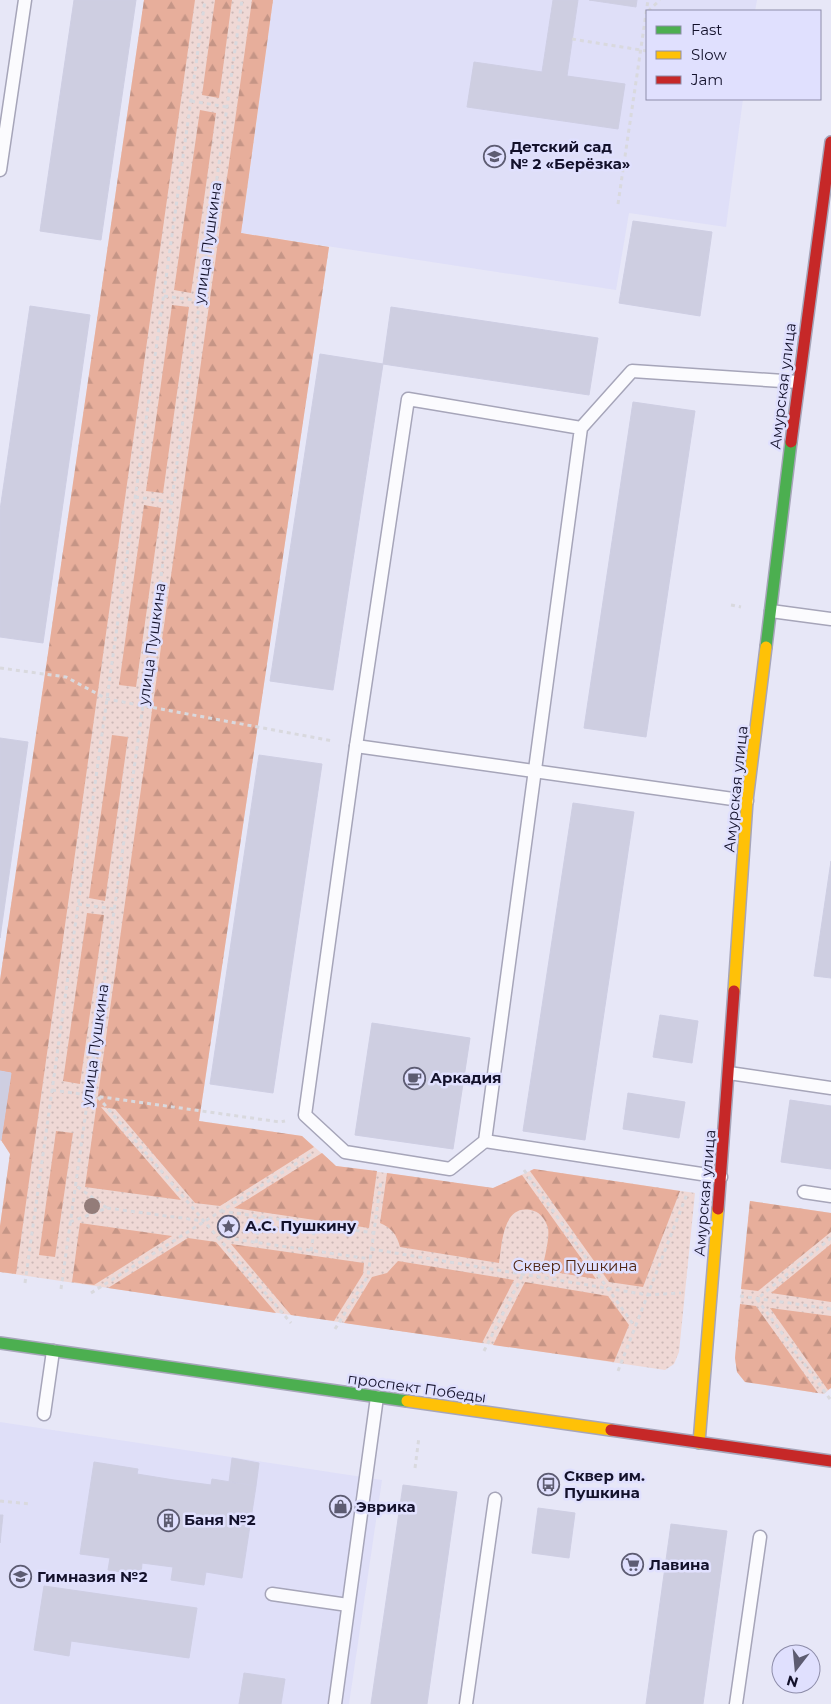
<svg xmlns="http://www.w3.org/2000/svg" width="831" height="1704" font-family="Montserrat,sans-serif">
  <defs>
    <pattern id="grass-dots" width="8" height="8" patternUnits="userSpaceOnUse" patternTransform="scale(1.25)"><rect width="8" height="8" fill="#efd8d5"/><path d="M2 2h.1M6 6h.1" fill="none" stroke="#ccb8b7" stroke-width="1.8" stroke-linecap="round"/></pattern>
    <pattern id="forest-firs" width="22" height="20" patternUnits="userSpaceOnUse" patternTransform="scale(1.25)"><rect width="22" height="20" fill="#e7ae9b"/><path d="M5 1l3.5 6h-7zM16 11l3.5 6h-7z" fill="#c59586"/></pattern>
  </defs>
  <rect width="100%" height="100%" fill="#e7e7f7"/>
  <g fill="#dfdff8">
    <polygon points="273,0 757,0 755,11 647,11 647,99 743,99 726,227 629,213 616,290 241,233"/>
    <polygon points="0,1422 382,1480 349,1704 0,1704"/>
  </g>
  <g fill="url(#grass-dots)">
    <polygon points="144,0 273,0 241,233 329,247 199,1121 302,1136 336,1166 493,1188 534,1169 695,1193 679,1352 674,1364 665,1370 0,1272 0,1226 10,1154 1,1140 11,1073 0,980"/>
    <polygon points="750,1201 831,1213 831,1388 824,1394 745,1382 737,1372 735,1358"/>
  </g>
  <g fill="url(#forest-firs)">
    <polygon points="144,0 195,0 16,1274 0,1272 0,1226 10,1154 1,1140 11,1073 0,1071 0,980"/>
    <polygon points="215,0 232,0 219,98 202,95"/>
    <polygon points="252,0 273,0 241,233 329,247 199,1121 302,1136 314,1147 220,1206 195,1203 115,1109 101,1107 181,1200 85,1187"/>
    <polygon points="200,110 216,113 191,293 174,290"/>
    <polygon points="172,305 189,307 163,493 146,491"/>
    <polygon points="144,505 161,508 136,687 119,685"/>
    <polygon points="112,735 128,737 105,901 89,898"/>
    <polygon points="87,913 104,915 80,1084 63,1081"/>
    <polygon points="56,1131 73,1133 55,1257 39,1255"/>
    <polygon points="322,1153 336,1166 377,1171 369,1228 234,1208"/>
    <polygon points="534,1169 680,1191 643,1287 609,1282 530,1171"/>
    <path d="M387,1173L493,1188L522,1175L596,1279L542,1270C544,1260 550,1238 548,1228C546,1221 541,1213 534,1211C503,1201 502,1243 499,1263L400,1247C397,1235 392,1228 380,1223Z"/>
    <polygon points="750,1201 831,1213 831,1232 758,1291 741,1289"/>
    <polygon points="80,1223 172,1236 94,1285 72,1282"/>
    <polygon points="188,1238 216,1242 276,1313 108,1288"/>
    <polygon points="231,1244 364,1263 363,1274 334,1321 291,1315"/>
    <polygon points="831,1244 831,1302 771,1293"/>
    <polygon points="398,1261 514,1280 482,1343 344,1323 372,1277 387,1273"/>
    <polygon points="525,1282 608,1296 629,1325 614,1362 493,1345"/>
    <polygon points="740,1304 756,1306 818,1393 745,1382 737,1372 735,1358"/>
    <polygon points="770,1308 831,1316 831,1388 828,1390"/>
  </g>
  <g fill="#cecee1" stroke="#cecee3">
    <polygon points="74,0 136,0 101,240 40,231"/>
    <polygon points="553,0 578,0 567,76 625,84 618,129 467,107 474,62 542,72"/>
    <polygon points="589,0 637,0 636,7"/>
    <polygon points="633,221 712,232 700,316 619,303"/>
    <polygon points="30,306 90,315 43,643 0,637 0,510"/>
    <polygon points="391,307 598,338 589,395 383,364"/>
    <polygon points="320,354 383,364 333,690 270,681"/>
    <polygon points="633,402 695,411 646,737 584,728"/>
    <polygon points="0,738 28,742 0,938"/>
    <polygon points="259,755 322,764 273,1093 210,1084"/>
    <polygon points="573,803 634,812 585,1140 523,1131"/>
    <polygon points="831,861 831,978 814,976"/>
    <polygon points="660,1015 698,1021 692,1063 653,1057"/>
    <polygon points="372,1023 470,1038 453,1149 355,1135"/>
    <polygon points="0,1071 11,1073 1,1140 0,1140"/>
    <polygon points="628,1093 685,1102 679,1138 623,1129"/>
    <polygon points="790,1100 831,1106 831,1169 781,1162"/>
    <polygon points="232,1458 259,1463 256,1486 229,1482"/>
    <polygon points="94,1462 138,1469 137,1474 174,1480 211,1485 212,1479 256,1486 242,1578 206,1572 204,1585 171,1580 173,1567 142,1563 141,1575 108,1570 110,1558 80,1554"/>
    <polygon points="403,1485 457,1492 427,1704 371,1704"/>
    <polygon points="538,1508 575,1513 569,1558 532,1553"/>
    <polygon points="0,1515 3,1515 0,1543"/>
    <polygon points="671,1524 727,1531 703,1704 646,1704"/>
    <polygon points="44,1586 197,1608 189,1658 71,1641 69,1656 34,1650"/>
    <polygon points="244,1673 285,1679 281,1704 239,1704"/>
  </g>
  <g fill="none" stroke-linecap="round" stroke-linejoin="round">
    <defs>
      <g id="lane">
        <polyline points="0,170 25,0"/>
        <polyline points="581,428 485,1141 450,1169 345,1152 305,1115 356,746 408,399 581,428 632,371 798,382"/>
        <polyline points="771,611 831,619"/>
        <polyline points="356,746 747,801"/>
        <polyline points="729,1073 831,1088"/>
        <polyline points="485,1141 721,1177"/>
        <polyline points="804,1192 831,1196"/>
        <polyline points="44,1414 53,1351"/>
        <polyline points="272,1594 348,1605"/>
        <polyline points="335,1704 377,1397"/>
        <polyline points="466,1704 495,1499"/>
        <polyline points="736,1704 760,1537"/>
      </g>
      <g id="fast">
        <polyline points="766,647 791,442"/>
        <polyline points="0,1343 407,1401"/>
      </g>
      <g id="slow">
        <polyline points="734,991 747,801 766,647"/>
        <polyline points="407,1401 611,1430"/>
        <polyline points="699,1443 718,1209"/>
      </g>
      <g id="jam">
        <polyline points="791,442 831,142"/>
        <polyline points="718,1209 734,991"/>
        <polyline points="611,1430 831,1461"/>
      </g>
    </defs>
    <use href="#lane" stroke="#a6a5b9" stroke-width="15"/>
    <use href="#fast" stroke="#a6a5b9" stroke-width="14"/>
    <use href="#slow" stroke="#a6a5b9" stroke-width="14"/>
    <use href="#jam" stroke="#a6a5b9" stroke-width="14"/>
    <g stroke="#d9d9de" stroke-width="3" stroke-dasharray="4 4" stroke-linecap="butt">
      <polyline points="648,11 660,0"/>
      <polyline points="572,39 647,51"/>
      <polyline points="191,101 227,107"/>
      <polyline points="618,204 648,0"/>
      <polyline points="164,296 200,301"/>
      <polyline points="135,497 172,502"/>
      <polyline points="731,605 741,607"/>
      <polyline points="0,668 66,677 107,699 333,741"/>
      <polyline points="78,904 114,909"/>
      <polyline points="52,1090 280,1122 285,1121"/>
      <polyline points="98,1097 291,1323"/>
      <polyline points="524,1170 635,1327"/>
      <polyline points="107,1208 204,1221"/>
      <polyline points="221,1211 374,1233"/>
      <polyline points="70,1222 107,1208 75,1185"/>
      <polyline points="219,1237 370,1259"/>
      <polyline points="256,1243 260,1217"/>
      <polyline points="371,1249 648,1295 681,1293"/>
      <polyline points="311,1251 315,1225"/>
      <polyline points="25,1283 205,0"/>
      <polyline points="61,1289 242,0"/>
      <polyline points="91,1293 313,1153"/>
      <polyline points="740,1296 831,1309"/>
      <polyline points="335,1329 368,1276 381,1180"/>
      <polyline points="484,1351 523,1274"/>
      <polyline points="618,1371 687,1194"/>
      <polyline points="830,1399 757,1299 831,1238"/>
      <polyline points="415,1468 419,1437"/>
      <polyline points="0,1501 31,1504"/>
    </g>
    <use href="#lane" stroke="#fbfbfe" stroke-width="12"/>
    <use href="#fast" stroke="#4caf50" stroke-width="11"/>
    <use href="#slow" stroke="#ffc107" stroke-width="11"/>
    <use href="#jam" stroke="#c62828" stroke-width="11"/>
  </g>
  <circle fill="#937c79" cx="92" cy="1206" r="8"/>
  <defs>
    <symbol id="school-ring" viewBox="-11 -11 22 22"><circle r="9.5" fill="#e0e0fe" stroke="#5d5c72" stroke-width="1.5"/><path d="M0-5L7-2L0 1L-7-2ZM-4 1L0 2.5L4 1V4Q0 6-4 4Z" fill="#5d5c72"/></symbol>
    <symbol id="cafe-ring" viewBox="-11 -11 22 22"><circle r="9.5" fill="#e0e0fe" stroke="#5d5c72" stroke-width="1.5"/><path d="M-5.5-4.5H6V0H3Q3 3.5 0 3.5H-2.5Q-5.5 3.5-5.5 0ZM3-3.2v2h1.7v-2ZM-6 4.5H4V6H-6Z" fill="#5d5c72"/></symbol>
    <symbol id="sight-ring" viewBox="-11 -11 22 22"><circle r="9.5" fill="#e0e0fe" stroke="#5d5c72" stroke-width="1.5"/><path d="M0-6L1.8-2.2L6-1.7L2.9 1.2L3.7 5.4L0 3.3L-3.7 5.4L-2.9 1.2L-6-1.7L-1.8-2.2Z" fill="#5d5c72"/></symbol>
    <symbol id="bus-ring" viewBox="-11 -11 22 22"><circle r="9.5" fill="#e0e0fe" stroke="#5d5c72" stroke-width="1.5"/><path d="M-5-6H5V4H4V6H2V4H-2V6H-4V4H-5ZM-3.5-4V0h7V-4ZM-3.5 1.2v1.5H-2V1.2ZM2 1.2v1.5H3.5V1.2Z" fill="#5d5c72"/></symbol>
    <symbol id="shop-ring" viewBox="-11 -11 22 22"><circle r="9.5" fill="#e0e0fe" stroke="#5d5c72" stroke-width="1.5"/><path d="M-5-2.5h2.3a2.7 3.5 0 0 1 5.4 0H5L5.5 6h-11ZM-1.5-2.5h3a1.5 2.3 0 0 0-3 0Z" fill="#5d5c72"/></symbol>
    <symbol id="building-ring" viewBox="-11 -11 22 22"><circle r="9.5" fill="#e0e0fe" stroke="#5d5c72" stroke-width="1.5"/><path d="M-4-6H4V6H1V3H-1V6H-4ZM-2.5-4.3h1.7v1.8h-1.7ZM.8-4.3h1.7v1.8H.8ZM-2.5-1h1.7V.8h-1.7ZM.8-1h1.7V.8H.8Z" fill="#5d5c72"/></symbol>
    <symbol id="supermarket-ring" viewBox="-11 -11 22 22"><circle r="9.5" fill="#e0e0fe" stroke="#5d5c72" stroke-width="1.5"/><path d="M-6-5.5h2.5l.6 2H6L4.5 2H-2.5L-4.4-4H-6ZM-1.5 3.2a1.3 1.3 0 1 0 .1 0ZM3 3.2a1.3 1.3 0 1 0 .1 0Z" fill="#5d5c72"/></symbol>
  </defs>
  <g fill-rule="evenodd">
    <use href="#school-ring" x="482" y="144" width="25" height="25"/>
    <use href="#cafe-ring" x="402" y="1066" width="25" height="25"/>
    <use href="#sight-ring" x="216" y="1214" width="25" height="25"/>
    <use href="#bus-ring" x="536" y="1472" width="25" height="25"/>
    <use href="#shop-ring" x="328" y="1494" width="25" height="25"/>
    <use href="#building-ring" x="156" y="1508" width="25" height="25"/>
    <use href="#supermarket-ring" x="620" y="1552" width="25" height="25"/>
    <use href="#school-ring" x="8" y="1564" width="25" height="25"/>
  </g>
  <g text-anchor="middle" stroke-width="5" stroke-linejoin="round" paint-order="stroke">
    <g font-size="15" font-weight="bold" fill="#13112b" stroke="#e0e0fe" text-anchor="start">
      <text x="510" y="152">Детский сад<tspan x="510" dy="17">№ 2 «Берёзка»</tspan></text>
      <text x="430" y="1083">Аркадия</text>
      <text x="245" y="1231">А.С. Пушкину</text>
      <text x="564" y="1481">Сквер им.<tspan x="564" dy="17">Пушкина</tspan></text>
      <text x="356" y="1512">Эврика</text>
      <text x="184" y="1525">Баня №2</text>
      <text x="649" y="1570">Лавина</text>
      <text x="37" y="1582">Гимназия №2</text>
    </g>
    <g font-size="15" fill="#13112b" stroke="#e0e0fe">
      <text transform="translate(208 243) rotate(-82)" y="5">улица Пушкина</text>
      <text transform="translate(783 386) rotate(-83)" y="5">Амурская улица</text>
      <text transform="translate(152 644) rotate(-82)" y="5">улица Пушкина</text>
      <text transform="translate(736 789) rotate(-84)" y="5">Амурская улица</text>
      <text transform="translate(95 1045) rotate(-82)" y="5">улица Пушкина</text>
      <text transform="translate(705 1193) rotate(-85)" y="5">Амурская улица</text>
      <text transform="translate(417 1388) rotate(8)" y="5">проспект Победы</text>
    </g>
    <g font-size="15" fill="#4f2512" stroke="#e0e0fe">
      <text x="575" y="1271">Сквер Пушкина</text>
    </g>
  </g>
  <rect x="646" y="10" width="175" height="90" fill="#e0e0fe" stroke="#8e8daa"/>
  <rect x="656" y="26" width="25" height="8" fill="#4caf50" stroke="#8e8daa"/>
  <text x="691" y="35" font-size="15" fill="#13112b">Fast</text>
  <rect x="656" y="51" width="25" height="8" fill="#ffc107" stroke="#8e8daa"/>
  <text x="691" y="60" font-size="15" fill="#13112b">Slow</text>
  <rect x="656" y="76" width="25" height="8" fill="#c62828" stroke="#8e8daa"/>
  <text x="691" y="85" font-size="15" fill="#13112b">Jam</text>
  <g transform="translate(796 1669) rotate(196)"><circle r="24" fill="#e0e0fe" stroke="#8e8daa"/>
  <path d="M0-4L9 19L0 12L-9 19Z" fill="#5d5c72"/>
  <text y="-8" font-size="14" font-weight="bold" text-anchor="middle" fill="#13112b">N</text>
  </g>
</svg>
